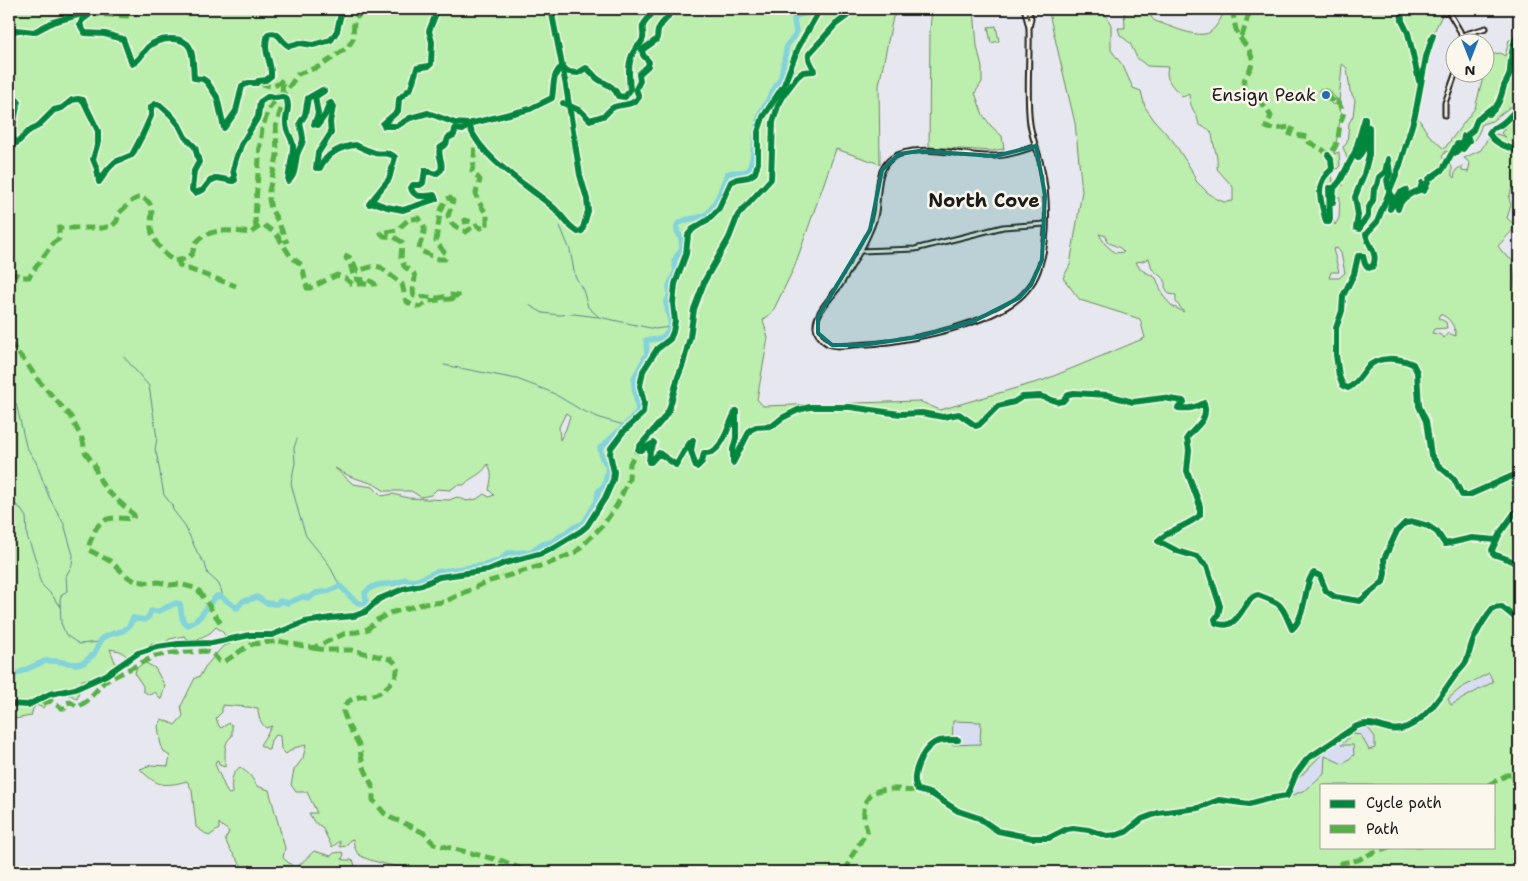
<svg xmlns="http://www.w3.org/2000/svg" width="1528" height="881" font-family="'Shantell Sans',sans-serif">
  <rect width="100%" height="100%" fill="#e7e8ef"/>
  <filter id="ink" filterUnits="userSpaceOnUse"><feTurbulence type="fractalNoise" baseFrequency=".02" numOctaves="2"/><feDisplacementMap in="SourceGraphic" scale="10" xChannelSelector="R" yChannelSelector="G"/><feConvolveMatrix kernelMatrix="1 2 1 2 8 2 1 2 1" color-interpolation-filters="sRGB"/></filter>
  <g filter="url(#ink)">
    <g fill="#d9ddf1">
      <polygon points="1489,673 1493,682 1451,705 1447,699 1461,688"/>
      <polygon points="953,721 981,722 980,744 952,745"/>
      <polygon points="1355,726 1368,727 1375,737 1375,748 1369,750 1365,741 1342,745 1353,745 1354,755 1344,764 1324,773 1307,789 1290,796 1292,785 1323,753"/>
    </g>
    <g fill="#bceead" stroke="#6c8564" fill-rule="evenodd">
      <path d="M9,9H906L893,17L879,85L880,164L836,149L794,268L772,313L763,320L768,338L757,399L763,406L919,401L940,410L1044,380L1145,338L1140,319L1080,300L1063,278L1070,265L1082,191L1075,123L1048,9H1107L1104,11L1111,25V50L1123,66L1133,88L1141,91L1145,107L1154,120L1173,141L1191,169L1196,181L1207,192L1217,199L1224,202L1233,201V187L1217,169C1218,159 1216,154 1214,145C1211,132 1214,130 1199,125C1197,112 1189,108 1189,94L1183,97C1174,88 1164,80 1168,67L1147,66L1137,58L1130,43L1120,35L1118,28H1125L1124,9H1156L1151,17L1155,21C1168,25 1199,40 1210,32C1217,27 1222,16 1226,9H1445L1429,42L1415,113L1428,134L1444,149L1475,108L1489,55L1500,53L1505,56L1509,40L1518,36L1516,17H1519V109L1518,107H1510L1492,121L1482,124C1478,137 1472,148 1456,145L1452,153L1446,151L1442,157L1452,167V176L1454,178L1456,170L1462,166V171L1468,172L1470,163L1464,158L1481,150L1488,138L1497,134L1506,137L1501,133L1510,121V112L1519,110V191L1512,188L1509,198L1511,205L1507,218L1514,224L1512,231L1498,246L1504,254L1513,261C1515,276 1514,292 1519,307V872H426C411,869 372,863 361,856C355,852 354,846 353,839L350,840L346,846L340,847V841L332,847L322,827L314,822L309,813H317L307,792H296L291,785L294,770L303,758L306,745L294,748L286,754L281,749L280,736L276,735L271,740L269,750L260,745L272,726L266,728C260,722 258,717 258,708L222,705V712L216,718L219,726L221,728L229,723L232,725V736C222,743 226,756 225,767L219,765L218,760L216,761L215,764L227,792L229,794L232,793C231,783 231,773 240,767L250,775L257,786L269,790L285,848L283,858L295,868C302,864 307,857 314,851L331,856L334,853L342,852L344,855L342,859L344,860H352L354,862L356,871L355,872H252L253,868L250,865L244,869L229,848L225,839L229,832C226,828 222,827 219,823V829L209,836L196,827L192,790L187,781C164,787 157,787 140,769L151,765L168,766L170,756C159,752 160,736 158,726L162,719L175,725L183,716L181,706L195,678L200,676L205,667L223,646L230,644L222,631L216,627L210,633L192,642L184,636L170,639L161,645L152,643L144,650L128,657L120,651L110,649L115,662V672L107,678L98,677L82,680L77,699L71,695L54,693L43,708L36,705L33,709L31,716L9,720ZM1342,64L1347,68L1350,91L1355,100L1353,116L1349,123L1347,143L1343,147L1348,161L1342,172L1343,186L1340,182H1333L1332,174L1340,166L1339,152L1334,154C1336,139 1343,119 1338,105L1332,104L1319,91L1320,89C1328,88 1334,96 1339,102ZM1335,197H1340L1339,218L1335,225C1331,216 1330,205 1335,197ZM1099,234L1106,236L1107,242L1120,248L1124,252L1115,253L1105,244ZM1337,248L1341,253L1345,273L1339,278H1329L1331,272H1339L1333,249ZM1149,258L1152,269L1165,280V287L1169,294L1176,295V302L1184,312L1172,306L1164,297L1156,278L1140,269L1136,262L1143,261ZM1440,314C1449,317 1455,326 1456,336L1448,333L1444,338L1439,334L1432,333L1434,329L1447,328L1446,322L1438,318ZM566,413L570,416L566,429L560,440L559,427ZM488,464C493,474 491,479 489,490L494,495L489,497L484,494L477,499L467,501L457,497L449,500L427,499L408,498L393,494L382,496L373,487L353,484L335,468L349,476L374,484L385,491H411L421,497L431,495L437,489L450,490L457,485H464C473,475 480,477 488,464ZM1489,673L1493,682L1451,705L1448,699L1461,688ZM953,721L981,722L980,744L952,745ZM1355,726L1368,728L1375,737V748L1369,750L1361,735L1353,734L1341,745H1353L1354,755L1343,764L1325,756L1324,773L1307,789L1291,796L1292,785L1323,753ZM1322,785H1494V847H1322Z"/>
      <polygon points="932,9 974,9 977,46 982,68 982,82 975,93 983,115 991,126 1002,136 1004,149 992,151 929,147 930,29"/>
      <polygon points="996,26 999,41 991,43 988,27"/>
      <polygon points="144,662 155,668 165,686 161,700 155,692 150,695 143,691 143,686 135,674 136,669"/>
    </g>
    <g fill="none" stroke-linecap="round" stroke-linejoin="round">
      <g stroke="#598a8e" stroke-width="1">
        <polyline points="560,226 570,250 575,276 583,290 588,307 599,317 655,329 670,327"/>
        <polyline points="529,305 543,313 560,315 574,314 598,317"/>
        <polyline points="124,357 149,386 157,438 155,450 157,456 164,495 172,505 173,510 184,524 198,554 205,564 208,574 218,583 221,589 223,598"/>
        <polyline points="444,365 517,379 551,392 583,411 603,419 624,425"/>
        <polyline points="16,403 26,446 36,462 49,497 64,524 73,555 72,565 66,576 67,591 62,594 60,599 61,623 66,635 79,644 99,642"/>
        <polyline points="297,439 294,448 295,463 291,483 299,514 306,536 328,563 340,586"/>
        <polyline points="9,499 20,508 26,517 27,536 37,563 39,578 42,585 53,596 57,603 60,605"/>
      </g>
      <path stroke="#82d3da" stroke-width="5.5" d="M9,677L45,661H55L76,664L83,663L94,654L102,638L114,633L123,631L129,626L133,618L145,620L149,616L151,611H159L176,603L180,604C182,611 180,622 188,625C202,620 206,605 217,596H220L237,608L243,601L252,599L257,597L266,603L277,604L280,601L288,603L302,597L309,598L316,593L329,591L340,586C347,592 355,605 365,604L366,601L365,593C378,578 392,589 405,579L412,581L418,580L436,572L485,565L500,560L508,553L530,552L543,544L552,542L572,528L584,523L597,501L598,492L605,484L608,466L602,458L600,448C609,440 633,420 638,410L634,386V378L647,354L646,340C659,340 666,338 671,325L666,303L670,294L669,286L676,271L674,261L682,248L681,238L677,231V225C686,217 693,220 703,216C715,211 723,185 727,174C735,170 743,174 749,170L752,160L757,125L761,112L781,77L787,45L795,36L796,32L794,20L796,16L809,12L813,9"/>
      <defs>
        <g id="street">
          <polyline points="1026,9 1025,12 1029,27"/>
          <path d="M1028,9L1031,18L1029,28C1030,59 1026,94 1030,124C1032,138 1038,151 1041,165C1048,194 1049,237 1040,265C1036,280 1026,293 1014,302C976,328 898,344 853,345C845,346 835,347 828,344C822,341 817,334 816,327C815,312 833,296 841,284C849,271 857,257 864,244C868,235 873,226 875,217C880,198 874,171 892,158C916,141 967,158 995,156C1009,156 1023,150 1036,146"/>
          <polyline points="1191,9 1198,10"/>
          <polyline points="1447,9 1460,31 1463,42"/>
          <polyline points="1462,35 1486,28"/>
          <polyline points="1445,115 1445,103 1456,72"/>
          <polyline points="860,251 915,249 1003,227 1045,224"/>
          <polyline points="9,704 28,705 50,694 75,689 106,675 138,653 157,647 178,644 212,643 250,635 272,635 305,622 331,618 354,616 365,612 379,599 403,589 422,585 439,577 488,570 505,563 539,554 553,548 581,531 587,526 605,498 613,480 614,472 610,454 611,448 623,432 643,413 644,403 640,386 643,371 657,349 670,339 673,332 675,321 673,304 675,284 686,254 688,235 693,229 709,219 719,208 731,182 737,179 749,177 755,173 758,163 758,132 763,117 784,85 798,48 820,9"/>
        </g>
      </defs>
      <use href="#street" stroke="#1c1c1c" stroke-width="7"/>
      <use href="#street" stroke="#fbf7ec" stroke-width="3"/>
      <g stroke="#55b145" stroke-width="5" stroke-dasharray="10 5" stroke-linecap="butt">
        <path d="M1232,9C1234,16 1234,25 1237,32C1240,41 1250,47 1252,58C1254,74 1237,76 1247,94C1260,98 1264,106 1271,116L1266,127C1273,131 1285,127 1293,127L1290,134L1308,137L1309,142L1323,150L1328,155C1339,148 1338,135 1340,124C1341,120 1343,117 1344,112L1337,101L1329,97"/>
        <polyline points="89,14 129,16 133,16 140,9"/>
        <polyline points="1240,36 1243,33 1248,16 1256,9"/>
        <path d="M260,83C271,87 275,88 283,79L282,94"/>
        <path d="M1322,91C1326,90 1333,95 1334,99L1331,100L1324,97Z"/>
        <polyline points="281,109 276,126 277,156 269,191 269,199 271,209 278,221 287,243"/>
        <polyline points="256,228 255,218 260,144 262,129 269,109 273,103 282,97 298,74 321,66 348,47 353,39 354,21 364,9"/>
        <polyline points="180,259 179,264 180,266 236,286"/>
        <path d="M9,272L23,277H29L53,243L59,239V228H102L112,226L117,221L119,213L133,200L141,197C144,199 149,201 150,204C154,212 150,221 151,228C152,240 164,255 174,261C179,260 188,259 192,254C194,251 193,246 196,243C209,226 234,231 251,233L257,228L264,225L277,235L291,257L302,265L307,288H310L337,275L345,278L352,284H375L369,280L354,279L350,263L346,258L347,256L352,259L357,271L374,266L380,267L402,284C407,300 400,302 420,307L429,301L459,298L458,296L451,295L439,298L414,296C411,289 417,280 414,274C412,270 406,269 404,266L401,258L402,242L394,237L384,236L381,233L397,230L408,220L418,218C431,228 420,238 419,250L438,259H445L446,255L436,241L440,213L446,199L450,198L453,201L448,216L452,224L466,232L470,229L466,226L465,220L475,223L480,228L487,227V215L477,199L476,193L480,180L472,171L474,162L475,138"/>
        <path d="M9,342L27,364L38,380L71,417L83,441L85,452L94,464L97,474L105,489L134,515L133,519C114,518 101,514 93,535C91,541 88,544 89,550L110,561L128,577L135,581L151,583L159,582L170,585L179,584L195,588L199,591L222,625"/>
        <path d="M313,648L327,650H351L390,659C408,668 388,690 376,694C367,697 358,695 349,701C345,704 344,706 343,711L349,727L359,745L363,765L373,788V800L385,814L391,818L404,823L424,833L434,844L503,861L528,872"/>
        <polyline points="43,703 51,701 61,708 65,708 67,703 70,702 78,707 87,701 104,682 155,656 173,653 205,651 213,654 219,661 224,662 248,646 253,644 279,641 313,648 346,633 357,632 368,629 377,620 390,613 423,604 444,602 487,582 550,563 576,552 603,525 617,505 629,479 630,463 640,446"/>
        <polyline points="1488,785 1507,775 1519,774"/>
        <path d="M846,872L850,859L867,831C867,827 864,824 864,820C862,794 874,788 898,789C904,790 911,792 917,789"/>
        <polyline points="1326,872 1342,863 1358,860 1374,852 1389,847"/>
      </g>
      <defs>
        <g id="cycleway">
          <path d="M435,9V16L429,31L432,42L431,64L429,66L417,68L411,88L399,99L398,111L383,124L384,126H397L410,118L428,113L455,123L469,124L530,109L552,98C554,88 552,73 562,67L569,72L578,73L586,68C592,71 594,78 601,81C608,85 615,87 618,96L625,97L630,90C629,77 627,63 634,51C637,46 642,44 643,38C644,34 642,30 643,26C645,20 651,18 653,9"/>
          <polyline points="1401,9 1402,21 1408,33 1419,81"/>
          <path d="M1433,35L1426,57L1415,115L1400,165L1377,222L1366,234C1368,246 1380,255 1372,267L1369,268L1365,264L1363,256H1358L1354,274L1343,296L1342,311L1336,328V355L1339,376L1343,386L1348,388C1357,384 1361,375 1367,368C1378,355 1399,358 1413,364L1417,372L1419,406L1426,421L1431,455L1438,465L1454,479L1462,495H1469L1519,473"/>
          <path d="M9,41L12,33L16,30L34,32L53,22L85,13L89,15L82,20L80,25L85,33L105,34L123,39L132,64C140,61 142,53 148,47C153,42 162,39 169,39C197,37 192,60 194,78L203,79L207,82L217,97L224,128L236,111L242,86L248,83H257L258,81L266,80L271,76C272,60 262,53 268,34C280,30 280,42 289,46L300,43L313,45L331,40L337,31L342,9"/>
          <path d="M9,97L15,98L18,101C16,114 11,128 14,141L17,143L30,130L38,126L54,110L62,108L72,100L78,99L83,100L98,131V142L93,159L97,169L99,182L108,169L115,162L132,155L143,134L151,116V107L155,104L160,105L171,115L179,125L185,137L195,147L199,162L194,171L192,190L195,193L203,190L210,181L217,178L233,181L235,180L233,170L236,159L241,145L258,117L260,102L269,96L276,98L282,97"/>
          <path d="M282,97L286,98C291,107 285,115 286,124C286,132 293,139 293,146C293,158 289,169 288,181C296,176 295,163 297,155C298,150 302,146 303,140C303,135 301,129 300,123L305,115L308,98L322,90L324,91L315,97L318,114L314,124L318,125L325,115L329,104L331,103L333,107L330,122L331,133L318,153L316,168H320C326,154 341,146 356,145C361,148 370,151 375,153C383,155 389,151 395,157L389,179L369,204L376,203L387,207L403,210L436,199L434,195C425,196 414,199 411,188L413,185H420L423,183L425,170L436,174L441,170C444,162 437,156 440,148L446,144L448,138L454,135L455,129L463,130L472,123"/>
          <path d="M563,103L581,111L590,120C595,118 599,118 605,115C608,113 609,109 614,107C622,104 633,106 639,97L636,89L640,81L639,74L648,66L649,62L643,55L642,50L656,40C658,37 657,34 658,31C660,21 670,20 671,9"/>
          <path d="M1519,107C1511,114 1503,127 1493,128L1489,133C1494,144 1508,148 1519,150"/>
          <path d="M472,123L470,128C484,161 528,185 554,208C563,216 567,226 578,232L582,231L588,211L587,199L580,175L566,86L551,9"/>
          <path d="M1328,155L1331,159L1332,169C1313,184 1321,201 1326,222H1329L1330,219L1329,188H1331L1333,202L1334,188L1340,181L1355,152L1365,118V125L1358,158L1363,150L1369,127V155L1364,174L1355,197L1358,215L1356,228L1359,229L1368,216V209L1373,200L1374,189L1377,185L1379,177L1385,172L1388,159L1390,174L1387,180L1389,190L1392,196L1390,209L1400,193L1406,190C1402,196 1396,202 1398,209C1400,199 1411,193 1420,190L1422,183L1424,191L1429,179L1443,169L1457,144H1458L1456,153L1463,141L1464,136L1466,141L1463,149L1469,141L1467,135L1473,130L1477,120L1489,110L1491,109L1489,114C1499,107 1501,96 1504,86C1506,81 1510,77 1510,71C1511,58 1512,43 1519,32"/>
          <path d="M639,447L663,419L669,410L678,377L683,364L690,337L694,309L705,280L729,238L738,215L771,179L773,122L778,106L785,93L797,77L803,72L814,71C814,65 807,62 809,54L836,24L847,16L851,9"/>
          <path d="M638,450H641L654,443L650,451L649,462H651L659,453L676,465C682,457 685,446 693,440L691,451L696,467H697L702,462L704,453C708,453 712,453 715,450C726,441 729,422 736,411V438L733,449V463L750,430L756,427L772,426L782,418L798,410L810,407H850L900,414L922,413L943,417L959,414L976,426L979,425L998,406L1014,402L1022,397L1040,396L1058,402L1063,401L1069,394L1074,393L1108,395L1133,402L1163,398L1183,401L1184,402L1178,408C1189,409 1195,408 1204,403C1209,421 1196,425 1187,438L1189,450L1187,471L1200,506V515C1189,526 1169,529 1158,541L1177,551L1197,557L1207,566L1220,606L1218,615L1215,619L1216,623C1240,633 1242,598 1258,595C1285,605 1281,605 1292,629C1307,616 1304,580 1314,573L1320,576L1326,591L1335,597L1360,601L1383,582L1385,573L1384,559L1397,531L1405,523L1414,522L1428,526L1437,532L1445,544L1472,538L1496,540"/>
          <polyline points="1519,507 1500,533 1492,550 1493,554 1510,560 1519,567"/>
          <polyline points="9,704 28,705 50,694 75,689 106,675 138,653 157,647 178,644 212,643 250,635 272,635 305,622 331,618 354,616 365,612 379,599 403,589 422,585 439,577 488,570 505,563 539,554 553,548 581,531 587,526 605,498 613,480 614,472 610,454 611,448 623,432 643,413 644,403 640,386 643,371 657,349 670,339 673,332 675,321 673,304 675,284 686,254 688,235 693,229 709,219 719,208 731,182 737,179 749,177 755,173 758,163 758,132 763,117 784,85 798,48 820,9"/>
          <path d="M958,740C950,740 941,739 934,743C922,750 909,778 918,790L932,794L958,811L979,818L998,831L1032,838H1049L1067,829L1073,828L1089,830L1107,836L1117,835L1126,832L1142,819L1158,813L1198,808L1219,800L1249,804L1267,799L1287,796L1296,774L1307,759L1355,727C1374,717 1389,736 1407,727C1428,718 1441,695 1454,677C1457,672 1463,668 1466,662C1469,655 1470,648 1473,640C1478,630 1486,616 1493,608L1502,607L1519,621"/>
        </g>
      </defs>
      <use href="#cycleway" stroke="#fbf7ec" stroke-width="9"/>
      <use href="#cycleway" stroke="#00873e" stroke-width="6"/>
    </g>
  </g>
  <path fill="#0f766e" fill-opacity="0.2" stroke="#0f766e" stroke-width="4" stroke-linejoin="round" d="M1036,146L1045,195L1042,260L1031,285L1019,298L974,321L918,337L863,345H832L818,333V317L870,230L882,170L899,154L919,151L996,156Z"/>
  <circle fill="#1f6fb2" stroke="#fbf7ec" stroke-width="2" cx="1326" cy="95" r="5"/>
  <g text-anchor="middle" stroke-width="5" stroke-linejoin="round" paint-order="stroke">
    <g font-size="18" fill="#1c1c1c" stroke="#fbf7ec" text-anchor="end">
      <text x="1316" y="101">Ensign Peak</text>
    </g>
    <g font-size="19" font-weight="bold" fill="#1c1c1c" stroke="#fbf7ec">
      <text x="984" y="207">North Cove</text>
    </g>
  </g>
  <rect width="1528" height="881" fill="none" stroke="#fbf7ec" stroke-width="30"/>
  <rect x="15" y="15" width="1498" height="851" fill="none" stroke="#1c1c1c" stroke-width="2" filter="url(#ink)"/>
  <rect x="1320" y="784" width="175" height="65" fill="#fbf7ec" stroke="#a29f99"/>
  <rect x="1330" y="800" width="25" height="8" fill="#00873e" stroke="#a29f99"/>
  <text x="1366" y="808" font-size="15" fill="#1c1c1c">Cycle path</text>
  <rect x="1330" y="825" width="25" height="8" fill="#55b145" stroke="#a29f99"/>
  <text x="1366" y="834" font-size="15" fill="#1c1c1c">Path</text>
  <g transform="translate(1470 58) rotate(180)"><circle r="24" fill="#fbf7ec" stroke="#a29f99"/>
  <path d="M0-4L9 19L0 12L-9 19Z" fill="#1f6fb2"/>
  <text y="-8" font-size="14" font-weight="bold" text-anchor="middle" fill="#1c1c1c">N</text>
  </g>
</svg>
